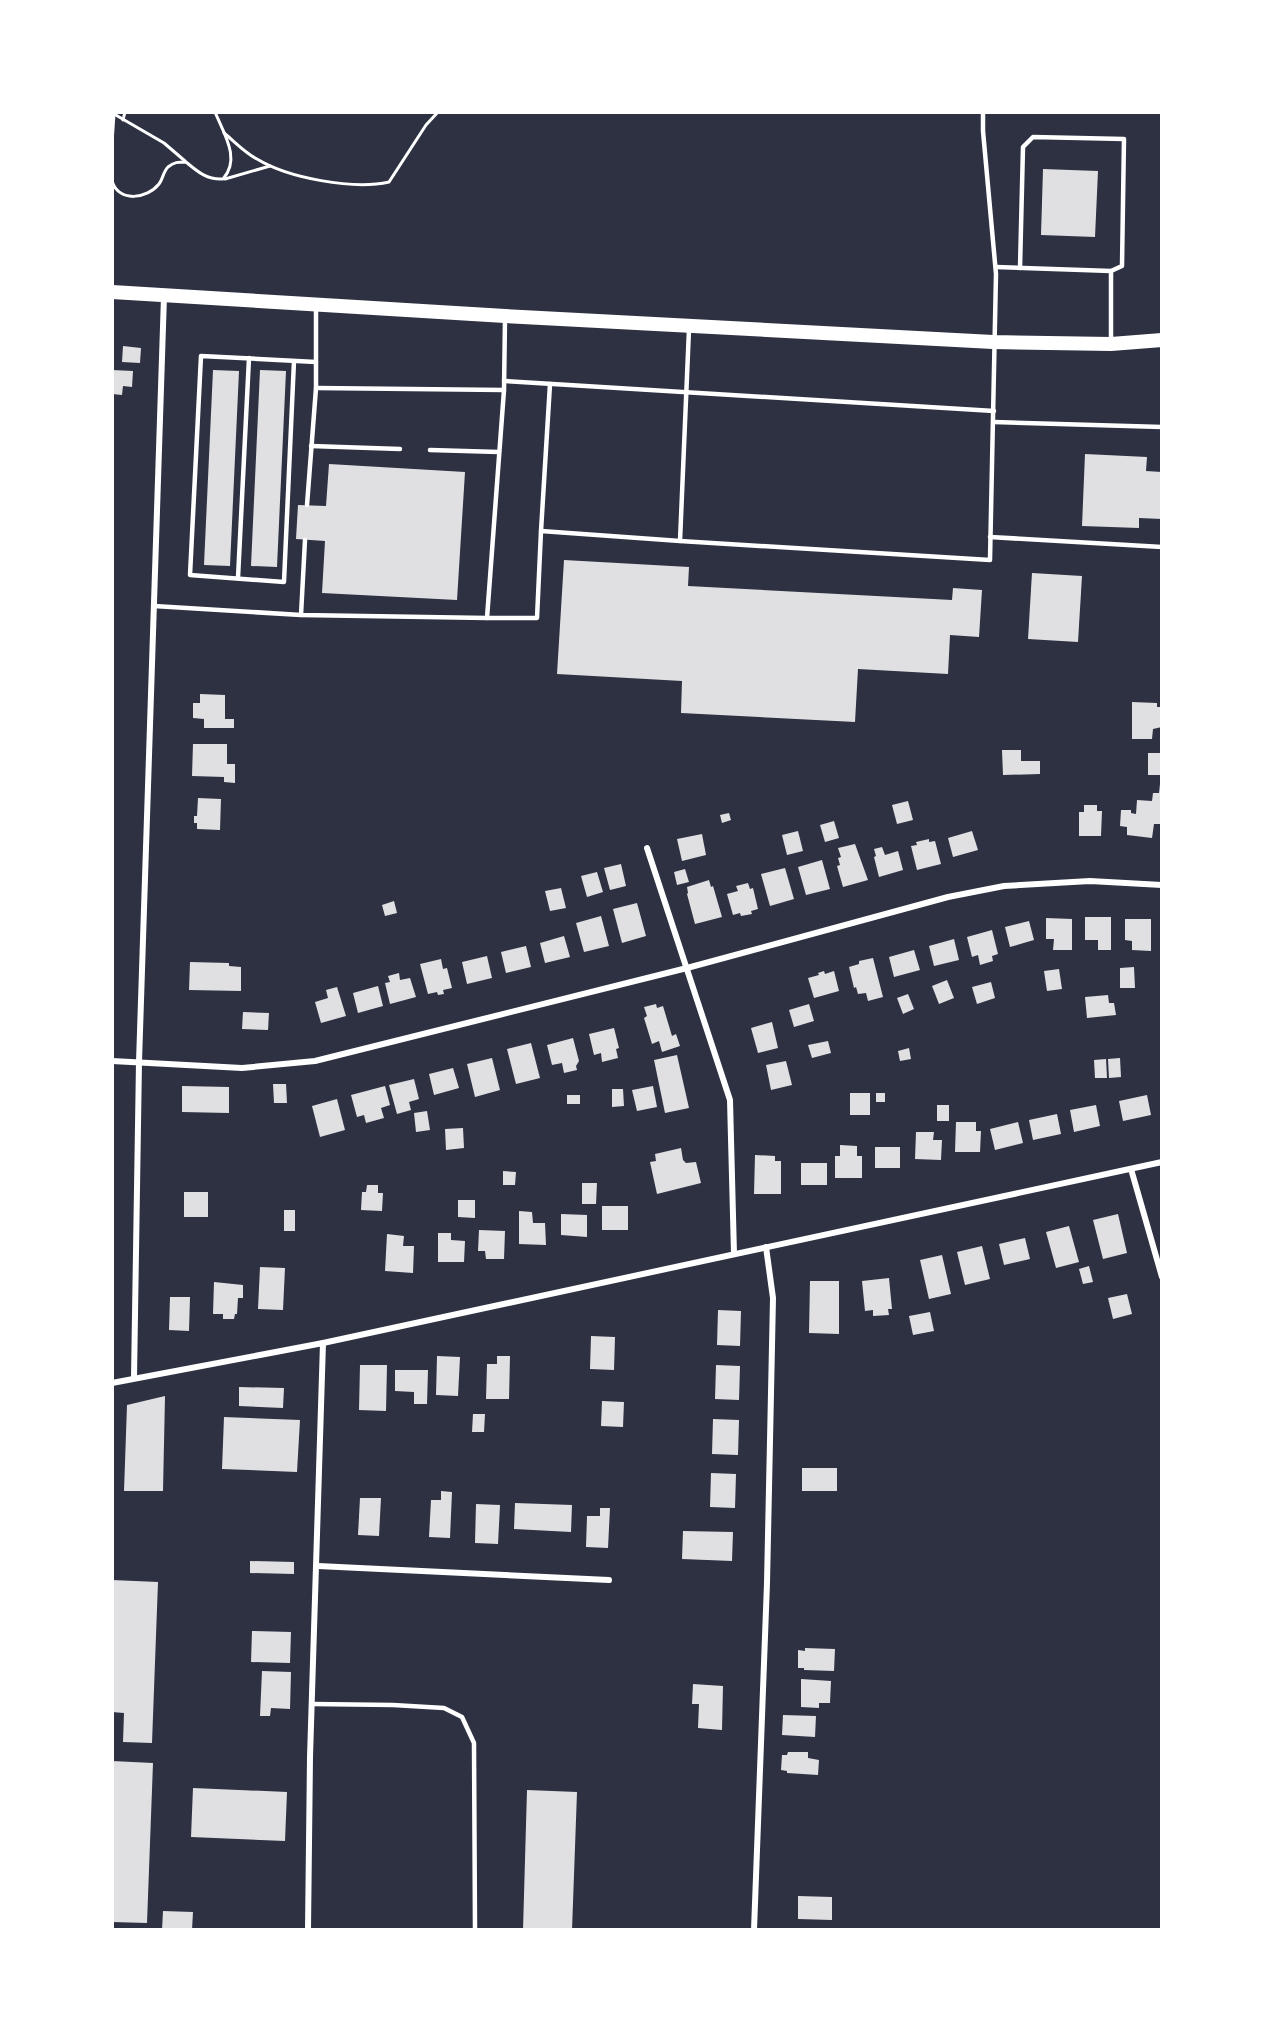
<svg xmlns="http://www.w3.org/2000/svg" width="1274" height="2042" font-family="Spectral,serif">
  <rect width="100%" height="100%" fill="#2d3142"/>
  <g fill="#e0e0e3">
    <polygon points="1043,169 1098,171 1095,237 1041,235"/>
    <polygon points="123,346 141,348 140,363 122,362"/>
    <polygon points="112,370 133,371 132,387 123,386 122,395 112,394"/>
    <polygon points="213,370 239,371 230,566 204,565"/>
    <polygon points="260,370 286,371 277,567 251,566"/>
    <polygon points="1085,454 1147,457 1146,471 1162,472 1162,519 1139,518 1139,528 1082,526"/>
    <polygon points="329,464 465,472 457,600 322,593 325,541 296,539 298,505 326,506"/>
    <polygon points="564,560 689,567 688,586 952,600 953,588 982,590 979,637 950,635 948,674 858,669 855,722 681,713 682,681 557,674"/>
    <polygon points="1032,573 1082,576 1078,642 1028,639"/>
    <polygon points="200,694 225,695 225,719 234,719 234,728 204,728 204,719 193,718 193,703 200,703"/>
    <polygon points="1132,702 1157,703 1157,707 1162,707 1162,727 1153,729 1152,739 1132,739"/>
    <polygon points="193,744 227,744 227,764 235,764 235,783 224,782 224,777 192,776"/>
    <polygon points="1002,750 1021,750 1021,761 1040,761 1040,774 1003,775"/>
    <rect x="1148" y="753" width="14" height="22"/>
    <polygon points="1160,784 1162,822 1161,824 1154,824 1152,838 1127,835 1127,827 1120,826 1121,810 1131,810 1131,813 1136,814 1137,800 1152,801 1153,793 1159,793"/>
    <polygon points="198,798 221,799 220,830 197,829 197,823 194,823 194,816 197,816"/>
    <polygon points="908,801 913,820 897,824 892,805"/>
    <polygon points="1084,805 1097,805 1097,811 1102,811 1101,836 1079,836 1079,812 1084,812"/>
    <polygon points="729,813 731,820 722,823 720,815"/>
    <polygon points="834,821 839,838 825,842 820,825"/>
    <polygon points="798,831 803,851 787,855 782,835"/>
    <polygon points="972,831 978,850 953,857 948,838"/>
    <polygon points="702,834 706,855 682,861 677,839"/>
    <polygon points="929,839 929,842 935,841 941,864 917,870 911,846 917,845 916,842"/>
    <polygon points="855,844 868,880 843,887 837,866 840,865 838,858 841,857 838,848"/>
    <polygon points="882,847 885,855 898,851 903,870 879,877 874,857 876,856 874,849"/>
    <polygon points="822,860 830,889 806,895 798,867"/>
    <polygon points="621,864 626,886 610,890 604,868"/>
    <polygon points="785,868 794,899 770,906 761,874"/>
    <polygon points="685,869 689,882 677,885 674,872"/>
    <polygon points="597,872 603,892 587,897 581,876"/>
    <polygon points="709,880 711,887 713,886 722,917 695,924 687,894 688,893 687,887"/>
    <polygon points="748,883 750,889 753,888 758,909 751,911 752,914 741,916 740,913 733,915 727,894 738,891 736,886"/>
    <polygon points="561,888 566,908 550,911 545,891"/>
    <polygon points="394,901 397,913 385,916 382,905"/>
    <polygon points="637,903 646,936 622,943 613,909"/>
    <polygon points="601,916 609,946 584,952 576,923"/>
    <polygon points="1085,917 1111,917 1111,950 1098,950 1098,940 1085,940"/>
    <polygon points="1046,918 1072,919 1072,950 1053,950 1054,939 1046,939"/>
    <polygon points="1125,919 1151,919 1151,951 1132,950 1132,941 1125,940"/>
    <polygon points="1029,921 1034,940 1010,947 1005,927"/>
    <polygon points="992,930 998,954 992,956 993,961 980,965 978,955 972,957 967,937"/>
    <polygon points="564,936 570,957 545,963 540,943"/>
    <polygon points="954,939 959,960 934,966 929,946"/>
    <polygon points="526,946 531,967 506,973 501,952"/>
    <polygon points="914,950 920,970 894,977 889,957"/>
    <polygon points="487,956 492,978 467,984 462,962"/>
    <polygon points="873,958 883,997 868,1001 866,993 858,994 856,987 854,988 849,967 859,964 859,961"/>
    <polygon points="441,959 443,969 447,968 452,988 443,990 444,994 438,995 437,992 428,994 420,964"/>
    <polygon points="190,962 229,963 229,966 241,967 241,991 189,990"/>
    <polygon points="1134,967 1135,988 1120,988 1120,968"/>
    <polygon points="1059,969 1062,989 1047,991 1044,971"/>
    <polygon points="824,971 825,974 834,971 839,991 814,998 808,978 819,975 818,973"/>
    <polygon points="399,973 400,980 410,978 416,997 390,1004 385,983 390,982 388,976"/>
    <polygon points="947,980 954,998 939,1004 932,986"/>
    <polygon points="991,982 995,998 977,1004 972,987"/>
    <polygon points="378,986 383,1006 358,1013 353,993"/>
    <polygon points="337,987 346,1016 321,1023 315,1002 328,998 326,990"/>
    <polygon points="908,994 914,1009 903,1014 897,998"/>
    <polygon points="1108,995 1109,1003 1114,1003 1116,1015 1087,1018 1085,997"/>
    <polygon points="656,1004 657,1008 663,1006 672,1036 676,1034 680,1046 662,1052 659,1041 652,1044 644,1018 647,1016 644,1007"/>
    <polygon points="809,1004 814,1021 794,1027 789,1010"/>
    <polygon points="243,1012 269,1013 268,1030 242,1029"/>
    <polygon points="772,1022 778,1048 758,1053 751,1028"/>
    <polygon points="614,1028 619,1048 616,1049 618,1058 602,1062 601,1053 594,1055 589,1034"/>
    <polygon points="573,1038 579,1061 576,1066 577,1070 564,1073 562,1063 552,1065 547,1045"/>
    <polygon points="828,1041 831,1053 812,1058 808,1045"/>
    <polygon points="531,1043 540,1078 516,1084 507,1049"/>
    <polygon points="909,1048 911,1059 900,1061 898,1051"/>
    <polygon points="677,1055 689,1108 665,1113 654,1060"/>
    <polygon points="492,1058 500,1090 475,1097 467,1064"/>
    <polygon points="1120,1058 1121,1077 1109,1078 1108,1059"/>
    <polygon points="1106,1059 1107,1078 1095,1078 1094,1060"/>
    <polygon points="786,1061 792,1085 771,1090 766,1065"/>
    <polygon points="453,1068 459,1088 434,1095 429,1074"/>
    <polygon points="414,1079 419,1099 409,1102 411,1110 397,1114 389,1085"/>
    <polygon points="273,1084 286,1084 287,1103 274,1103"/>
    <polygon points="182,1086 229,1087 229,1113 182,1112"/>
    <polygon points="385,1086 390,1105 381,1108 384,1118 366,1123 364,1115 357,1117 351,1095"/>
    <polygon points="653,1086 657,1107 637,1111 632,1090"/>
    <polygon points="612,1089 623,1089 624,1106 612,1107"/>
    <rect x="850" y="1093" width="20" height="22"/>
    <rect x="876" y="1093" width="9" height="9"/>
    <rect x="567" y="1095" width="13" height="9"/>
    <polygon points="1147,1095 1151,1115 1123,1121 1119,1101"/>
    <polygon points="337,1099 345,1130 320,1137 312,1106"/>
    <rect x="937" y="1105" width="12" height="16"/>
    <polygon points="1096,1105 1100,1126 1074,1132 1070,1110"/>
    <polygon points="427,1111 430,1130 416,1132 414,1113"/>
    <polygon points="1057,1114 1061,1134 1033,1140 1029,1120"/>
    <polygon points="956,1122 976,1122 976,1131 981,1131 980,1152 955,1152"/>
    <polygon points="1018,1122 1023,1143 995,1150 990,1129"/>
    <polygon points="463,1128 464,1148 446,1150 445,1129"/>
    <polygon points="916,1132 934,1132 933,1140 942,1140 941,1160 915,1159"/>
    <polygon points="840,1145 857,1146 857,1156 862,1156 862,1178 835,1178 835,1156 840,1156"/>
    <rect x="875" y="1147" width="25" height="21"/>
    <polygon points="681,1148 683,1160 686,1163 696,1162 701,1183 657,1194 650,1162 656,1161 655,1154"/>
    <polygon points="755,1155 775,1156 775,1161 781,1161 781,1194 754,1194"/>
    <rect x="801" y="1163" width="26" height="22"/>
    <polygon points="503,1171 516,1172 515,1185 503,1185"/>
    <polygon points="582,1183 597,1183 596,1204 582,1204"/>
    <polygon points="367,1185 378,1185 378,1193 383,1193 382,1211 361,1210 362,1192 366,1192"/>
    <rect x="184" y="1192" width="24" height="25"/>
    <polygon points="458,1200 475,1200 475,1218 458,1217"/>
    <rect x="602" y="1206" width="26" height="24"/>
    <rect x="284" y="1210" width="11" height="21"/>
    <polygon points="519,1211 532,1212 533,1223 545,1223 546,1245 519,1244"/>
    <polygon points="561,1214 587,1215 587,1237 561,1235"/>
    <polygon points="1118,1214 1127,1253 1103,1259 1093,1220"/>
    <polygon points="1069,1226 1079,1262 1056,1268 1046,1232"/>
    <polygon points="479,1230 505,1231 504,1259 486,1259 485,1251 478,1251"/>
    <polygon points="438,1233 451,1233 451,1240 465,1241 464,1262 438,1262"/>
    <polygon points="387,1234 404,1236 403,1246 414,1246 413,1273 385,1271"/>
    <polygon points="1025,1238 1030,1259 1004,1265 999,1244"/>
    <polygon points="982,1246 990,1279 965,1285 957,1252"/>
    <polygon points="942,1255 951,1294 929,1299 920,1260"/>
    <polygon points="1089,1266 1093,1282 1083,1284 1079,1269"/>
    <polygon points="260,1267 285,1268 283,1310 258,1309"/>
    <polygon points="889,1278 892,1309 888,1309 889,1315 873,1316 873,1310 865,1311 862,1281"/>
    <polygon points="810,1281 839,1281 839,1334 809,1333"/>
    <polygon points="214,1282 243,1285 243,1298 238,1298 237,1314 235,1314 234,1319 223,1319 223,1314 213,1314"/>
    <polygon points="1127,1294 1132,1314 1113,1319 1108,1298"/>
    <polygon points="170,1297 190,1297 189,1331 169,1330"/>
    <polygon points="718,1310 741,1311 740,1346 717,1345"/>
    <polygon points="930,1312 934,1331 913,1335 909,1316"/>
    <polygon points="591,1336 615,1337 614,1370 590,1369"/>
    <polygon points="437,1356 460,1357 458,1396 436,1395"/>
    <polygon points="497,1356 510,1356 509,1399 486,1399 487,1364 497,1364"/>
    <polygon points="360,1365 387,1365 386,1411 359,1410"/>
    <polygon points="716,1365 740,1366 739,1400 715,1399"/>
    <polygon points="395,1370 428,1370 427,1404 414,1404 414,1392 395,1391"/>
    <polygon points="239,1387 284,1388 283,1408 239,1406"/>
    <polygon points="165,1396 163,1491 124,1491 127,1405"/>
    <polygon points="602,1401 624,1402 623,1427 601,1426"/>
    <polygon points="473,1414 485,1414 484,1432 472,1432"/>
    <polygon points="224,1417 300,1420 297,1472 222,1469"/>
    <polygon points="713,1419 739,1420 738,1455 712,1454"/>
    <rect x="802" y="1468" width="35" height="23"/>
    <polygon points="711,1473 736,1474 735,1508 710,1507"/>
    <polygon points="441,1491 452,1492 450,1538 429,1537 431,1500 441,1500"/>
    <polygon points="360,1498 381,1498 379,1536 358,1535"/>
    <polygon points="515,1503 572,1505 571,1532 514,1529"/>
    <polygon points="476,1504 500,1505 498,1544 475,1543"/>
    <polygon points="600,1508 610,1508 608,1548 586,1547 587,1516 600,1516"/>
    <polygon points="683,1531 733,1532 732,1561 682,1559"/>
    <polygon points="250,1561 294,1562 294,1574 250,1573"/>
    <polygon points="112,1580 158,1582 152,1743 123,1742 124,1713 112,1712"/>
    <polygon points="252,1631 291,1632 290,1663 251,1662"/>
    <polygon points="805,1648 835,1649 834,1671 804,1670 804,1668 798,1668 798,1650 805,1651"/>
    <polygon points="262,1671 291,1672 290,1709 271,1708 270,1716 260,1716"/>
    <polygon points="801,1679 831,1681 830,1703 819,1703 819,1708 801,1707"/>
    <polygon points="693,1684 723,1686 722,1730 698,1728 699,1704 692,1704"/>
    <polygon points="783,1715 816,1716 815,1737 782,1735"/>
    <polygon points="788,1752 808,1752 808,1758 819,1760 818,1775 787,1773 787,1771 781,1770 782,1755 787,1755"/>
    <polygon points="112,1761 153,1763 147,1923 112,1922"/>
    <polygon points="193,1788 287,1792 285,1841 191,1837"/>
    <polygon points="527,1790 577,1792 572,1930 523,1930"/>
    <polygon points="798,1896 832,1897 832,1920 798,1919"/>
    <polygon points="163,1911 193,1912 192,1930 162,1930"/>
  </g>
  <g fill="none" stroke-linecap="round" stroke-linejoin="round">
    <g stroke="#fff" stroke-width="3">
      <polyline points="114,114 164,143 185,161"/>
      <polyline points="123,120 125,112"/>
      <path d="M224,133C234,141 245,153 257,159C288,178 353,190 389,182L426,125L438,112"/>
      <polyline points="112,143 114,114"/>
      <polyline points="225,179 270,166"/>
      <path d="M112,181C119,203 147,199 159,184C163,179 163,172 168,167C174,162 178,162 186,162C198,172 207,180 223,179C241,159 224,134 215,112"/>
    </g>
    <g stroke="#fff" stroke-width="4.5">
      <polyline points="996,267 1111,271 1111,342"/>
      <polyline points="1020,268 1023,147 1033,137 1124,139 1122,266 1111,271"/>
      <polyline points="689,329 680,541 990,560 996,274 983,131 983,112"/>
      <path d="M294,361L284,582L190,575L201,356C239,358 278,360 316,362"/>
      <polyline points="504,381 994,411"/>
      <polyline points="316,388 504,390"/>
      <polyline points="994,422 1162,427"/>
      <polyline points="311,446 400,449"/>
      <polyline points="430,450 499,452"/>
      <polyline points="307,505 316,388 316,307"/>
      <polyline points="541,531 550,384"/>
      <polyline points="990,537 1162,547"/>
      <polyline points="238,578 249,358"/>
      <polyline points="154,606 301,615 487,618 504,390 505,319"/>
      <polyline points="301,615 305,540"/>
      <polyline points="487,618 537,618 541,531 680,541"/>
      <polyline points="312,1704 393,1705 444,1708 462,1717 474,1743 475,1930"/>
    </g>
    <g stroke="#fff" stroke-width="6">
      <polyline points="647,848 730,1100 734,1254"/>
      <polyline points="112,1061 242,1068 315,1061 687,968 948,897 1004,886 1090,881 1162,885"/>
      <polyline points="1131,1169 1162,1277"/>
      <polyline points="134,1378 139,1062 164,296"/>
      <polyline points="112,1383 323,1343 1162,1162"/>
      <polyline points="318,1566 609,1580"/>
      <polyline points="308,1930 310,1757 323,1343"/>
      <polyline points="754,1930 767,1583 773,1298 766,1247"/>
    </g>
    <polyline stroke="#fff" stroke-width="14" points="112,292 505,316 993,342 1111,344 1162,340"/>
  </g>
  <rect width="1274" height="2042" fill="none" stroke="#ffffff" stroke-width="228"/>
</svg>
